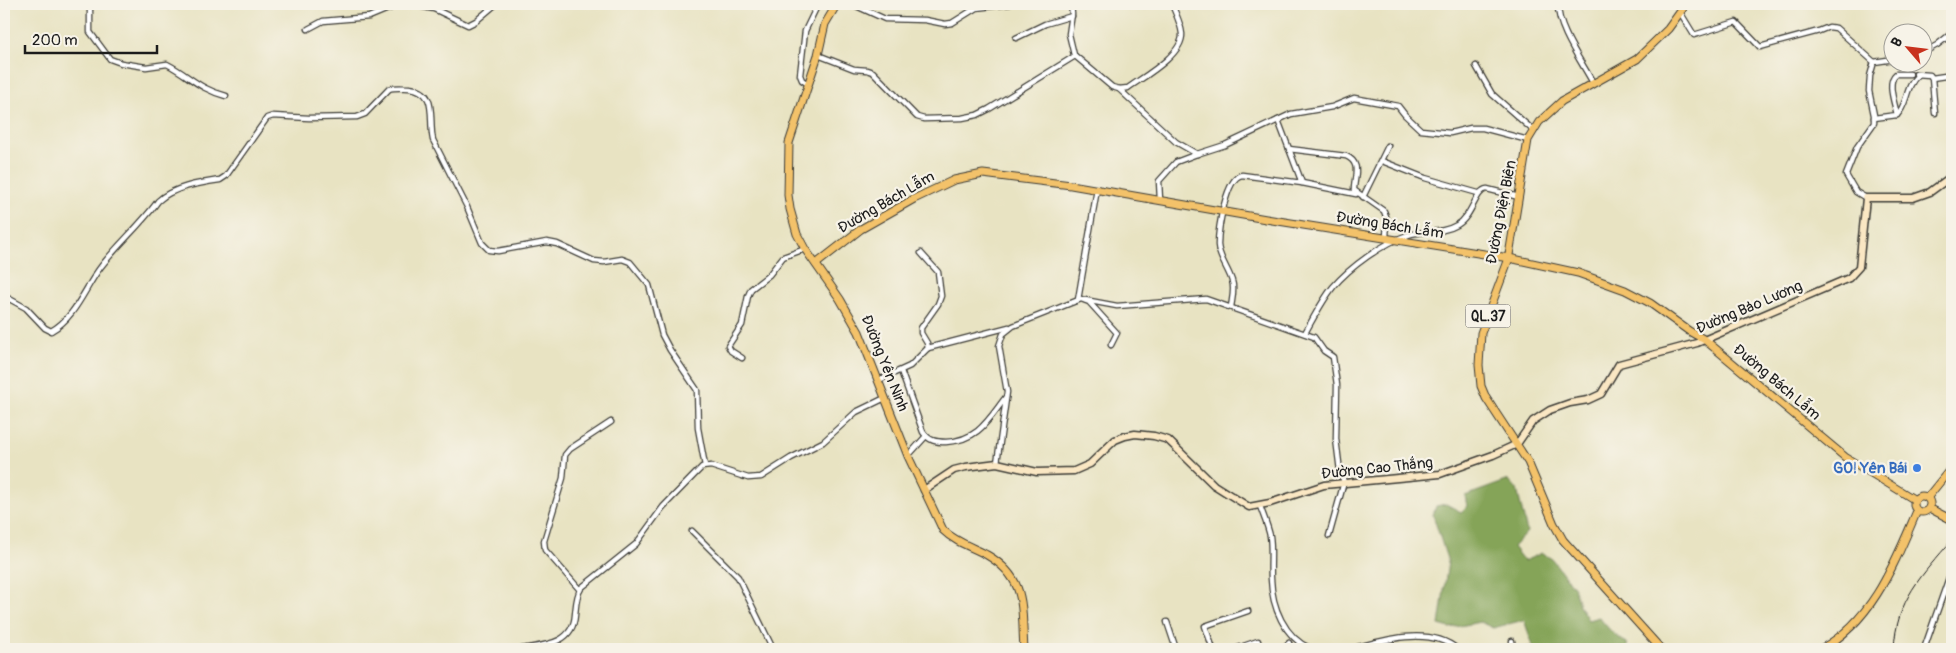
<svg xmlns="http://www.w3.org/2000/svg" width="1956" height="653" font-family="Pangolin,sans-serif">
  <rect width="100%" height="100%" fill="#f7f3e8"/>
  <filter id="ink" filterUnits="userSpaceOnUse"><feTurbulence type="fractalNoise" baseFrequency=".02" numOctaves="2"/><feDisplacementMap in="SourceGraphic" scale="10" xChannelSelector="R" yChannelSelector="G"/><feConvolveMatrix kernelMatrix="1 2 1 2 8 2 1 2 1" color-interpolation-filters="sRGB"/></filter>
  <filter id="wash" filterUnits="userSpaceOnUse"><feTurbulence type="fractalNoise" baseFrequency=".0096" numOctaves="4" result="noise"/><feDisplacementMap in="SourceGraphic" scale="20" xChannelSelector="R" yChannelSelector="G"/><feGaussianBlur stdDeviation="1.12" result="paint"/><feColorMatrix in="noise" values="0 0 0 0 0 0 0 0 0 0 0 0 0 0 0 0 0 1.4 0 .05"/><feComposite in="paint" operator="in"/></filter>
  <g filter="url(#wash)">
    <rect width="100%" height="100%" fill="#e8e3c2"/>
    <path fill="#85a458" stroke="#50603a" d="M1509,480L1517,489L1527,532L1513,547L1524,561L1542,553L1552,559L1574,588L1579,605L1588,620L1599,617C1607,627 1615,637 1627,643L1628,649H1521L1533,646L1524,620L1493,628L1480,622L1450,628L1439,625L1448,562L1433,515L1436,506L1446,504L1461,512L1467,506L1465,496Z"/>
  </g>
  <g filter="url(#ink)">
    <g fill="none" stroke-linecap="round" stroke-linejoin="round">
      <defs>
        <g id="street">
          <path d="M90,4V32L110,59L121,63L146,67L167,64C190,76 199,89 226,96"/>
          <polyline points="409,4 434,9 468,25 476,21 496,4"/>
          <polyline points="852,4 885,19 925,20 945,24 952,23 976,8 1010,4"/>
          <polyline points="1038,4 1048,4"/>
          <path d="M1071,4L1072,14L1069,34L1074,55L1112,87L1119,89L1128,88C1143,77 1183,55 1182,34C1181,23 1175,13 1172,4"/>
          <path d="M1558,4C1557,28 1582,62 1593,83"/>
          <polyline points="1680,12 1694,35 1736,22 1760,47 1819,31 1829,27 1836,28 1874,62 1870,76 1869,91 1874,115 1874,123 1857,147 1846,175 1856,192 1866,198"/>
          <polyline points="308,29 323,21 369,17 400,4"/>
          <polyline points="1016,38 1045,24 1072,16"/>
          <polyline points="1924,52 1937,45 1952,33"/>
          <polyline points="818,55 854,69 867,70 873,72 917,117 924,119 962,118 977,115 989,109 1075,56"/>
          <polyline points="1874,62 1894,59"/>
          <polyline points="1476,66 1492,94 1534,131"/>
          <polyline points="1916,74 1930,75 1932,78 1935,113"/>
          <polyline points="1932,78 1952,75"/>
          <polyline points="808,84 802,80 800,75 805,31 818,4"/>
          <polyline points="1119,89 1176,142 1197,154"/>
          <path d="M1897,115C1908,104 1905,87 1918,75"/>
          <path d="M1874,118L1897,115C1895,104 1886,82 1896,74H1910"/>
          <polyline points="1278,120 1302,183 1356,194"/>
          <path d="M1289,149L1346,156C1362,163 1354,177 1354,190L1384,211L1387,219L1386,238"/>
          <polyline points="1382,161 1425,178 1478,193"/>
          <polyline points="1363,197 1388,146"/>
          <polyline points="1160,200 1159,181 1176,162 1197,154 1225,145 1291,114 1332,107 1354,98 1398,106 1405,115 1421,130 1450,133 1471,128 1483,128 1528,140"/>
          <path d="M4,296L26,308L45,328L51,331C75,318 85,288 100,268C118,244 141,225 158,201C173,187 200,183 220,180L226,176L267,118L273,116L309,118L357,117L365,114L389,89C395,87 402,88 409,88C439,91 428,118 433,140L467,207L482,243L489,250L498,251L547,242L557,244L594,261L604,262L622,259L630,262L649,285L662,335L670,350L697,390L698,428L705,466"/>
          <polyline points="1078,300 1097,189"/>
          <polyline points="1085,300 1117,306 1206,299 1314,337 1324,351 1333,357 1337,385 1336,439 1340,471 1344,482 1329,536"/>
          <path d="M1231,307C1232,299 1235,289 1232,281C1228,268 1219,258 1218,245C1218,230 1226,177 1242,175L1302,183"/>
          <path d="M1305,333C1314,317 1322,301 1333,287C1350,267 1383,243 1408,235C1424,230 1442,234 1457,225C1473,216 1475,190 1487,189L1519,197"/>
          <polyline points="928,348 1009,327"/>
          <polyline points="742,358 731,351 728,346 742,325 748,296 751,289 769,275 783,257 805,249"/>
          <path d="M901,371L923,432C929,441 936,442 946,442C979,440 988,420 1006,397"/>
          <polyline points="879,380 910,366 928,348 927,343 921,333 921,328 938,304 941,296 938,272 921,253"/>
          <polyline points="908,456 926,436"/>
          <polyline points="997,463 1007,392 999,346 1003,334 1013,326 1081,299 1089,302 1117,333 1111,345"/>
          <path d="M1260,506C1263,515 1268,526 1270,536C1272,550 1270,564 1271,579C1272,607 1284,637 1311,649"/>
          <polyline points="692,531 738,577 773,649"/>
          <polyline points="580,590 545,550 544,541 563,478 565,455 570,449 611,422"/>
          <polyline points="1167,622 1176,649"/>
          <polyline points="1512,641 1513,649"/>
          <path d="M522,649C545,645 573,644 575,615C576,606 576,596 581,588L636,544L663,507L702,467L711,466L748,478L761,477L791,458L823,442L856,412L885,398"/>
          <polyline points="1213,649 1205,626 1248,611"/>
          <polyline points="1235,649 1258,641"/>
          <polyline points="1283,649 1289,643"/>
          <path d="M1351,649C1382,640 1430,626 1457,649"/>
          <polyline points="1924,649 1952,569"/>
        </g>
        <polyline id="secondary" points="924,490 954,470 966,467 997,463 1037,472 1074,471 1090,464 1115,440 1125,436 1135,434 1154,436 1168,440 1214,485 1249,507 1270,503 1324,485 1440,474 1493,455 1517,444 1533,421 1550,410 1570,403 1588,400 1601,394 1619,364 1697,343 1849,278 1859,267 1866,198 1913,198 1930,192 1952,176"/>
        <g id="primary">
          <path d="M837,4L825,24L818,55L789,143L788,195L790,209L797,234L805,249L840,299L859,332L908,456L943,530C955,542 972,547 987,555C1028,579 1021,608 1024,649"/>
          <polyline points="816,264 861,229 914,199 954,180 983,174 1071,185 1266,219 1509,258 1578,273 1625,290 1650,303 1689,331 1705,340 1845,457 1915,500"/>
          <circle cx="1922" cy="504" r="8"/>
          <polyline points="1927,498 1952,467"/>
          <polyline points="1929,508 1952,520"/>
          <polyline points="1661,649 1563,540 1554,524 1528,462 1486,398 1481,386 1479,365 1481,333 1508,261 1528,140 1539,122 1562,101 1637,59 1668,29 1686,4"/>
          <path d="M1821,649C1873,621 1895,562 1917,511"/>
        </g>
      </defs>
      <use href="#street" stroke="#3b3a35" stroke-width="7"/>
      <use href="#secondary" stroke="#3b3a35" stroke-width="9"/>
      <use href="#primary" stroke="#3b3a35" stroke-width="9"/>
      <use href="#street" stroke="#fff" stroke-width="4.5"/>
      <use href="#secondary" stroke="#fae7c3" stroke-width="6"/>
      <use href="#primary" stroke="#f3c26a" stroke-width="7"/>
      <path stroke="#1c1c1c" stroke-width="1" d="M1894,649C1896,600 1922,575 1952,540"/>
    </g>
  </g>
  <circle fill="#3f7fe0" stroke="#f7f3e8" stroke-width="2" cx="1917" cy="468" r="5"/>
  <g text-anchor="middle" stroke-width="4.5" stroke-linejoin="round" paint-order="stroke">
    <rect fill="#f7f3e8" stroke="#5e5c59" stroke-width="1" x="1465.5" y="304.5" width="45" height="23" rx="4"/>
    <g font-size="14" font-weight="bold" fill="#1c1c1c">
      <text x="1488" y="321">QL.37</text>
    </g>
    <g font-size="15" fill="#1c1c1c" stroke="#f7f3e8">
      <text transform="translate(886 202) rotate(-30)" y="5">Đường Bách Lẫm</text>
      <text transform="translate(1501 212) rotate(-79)" y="5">Đường Điện Biên</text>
      <text transform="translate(1390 225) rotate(9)" y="5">Đường Bách Lẫm</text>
      <text transform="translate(1749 307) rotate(-23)" y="5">Đường Bảo Lương</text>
      <text transform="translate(885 363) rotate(68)" y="5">Đường Yên Ninh</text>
      <text transform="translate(1777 382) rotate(40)" y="5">Đường Bách Lẫm</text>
      <text transform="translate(1377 468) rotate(-6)" y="5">Đường Cao Thắng</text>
    </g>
    <g font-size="15" font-weight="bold" fill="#366cbe" stroke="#f7f3e8" text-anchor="end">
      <text x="1907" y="473">GO! Yên Bái</text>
    </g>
  </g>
  <rect width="1956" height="653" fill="none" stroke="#f7f3e8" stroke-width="20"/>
  <g transform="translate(1908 48) rotate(298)"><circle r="24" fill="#f7f3e8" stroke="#9f9d96"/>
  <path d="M0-4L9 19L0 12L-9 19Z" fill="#c8321e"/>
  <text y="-8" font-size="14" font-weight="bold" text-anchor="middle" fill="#1c1c1c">B</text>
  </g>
  <path d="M25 45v8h132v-8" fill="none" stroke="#1c1c1c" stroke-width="2.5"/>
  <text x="32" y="45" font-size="15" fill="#1c1c1c" stroke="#f7f3e8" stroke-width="4" paint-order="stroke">200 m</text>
</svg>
